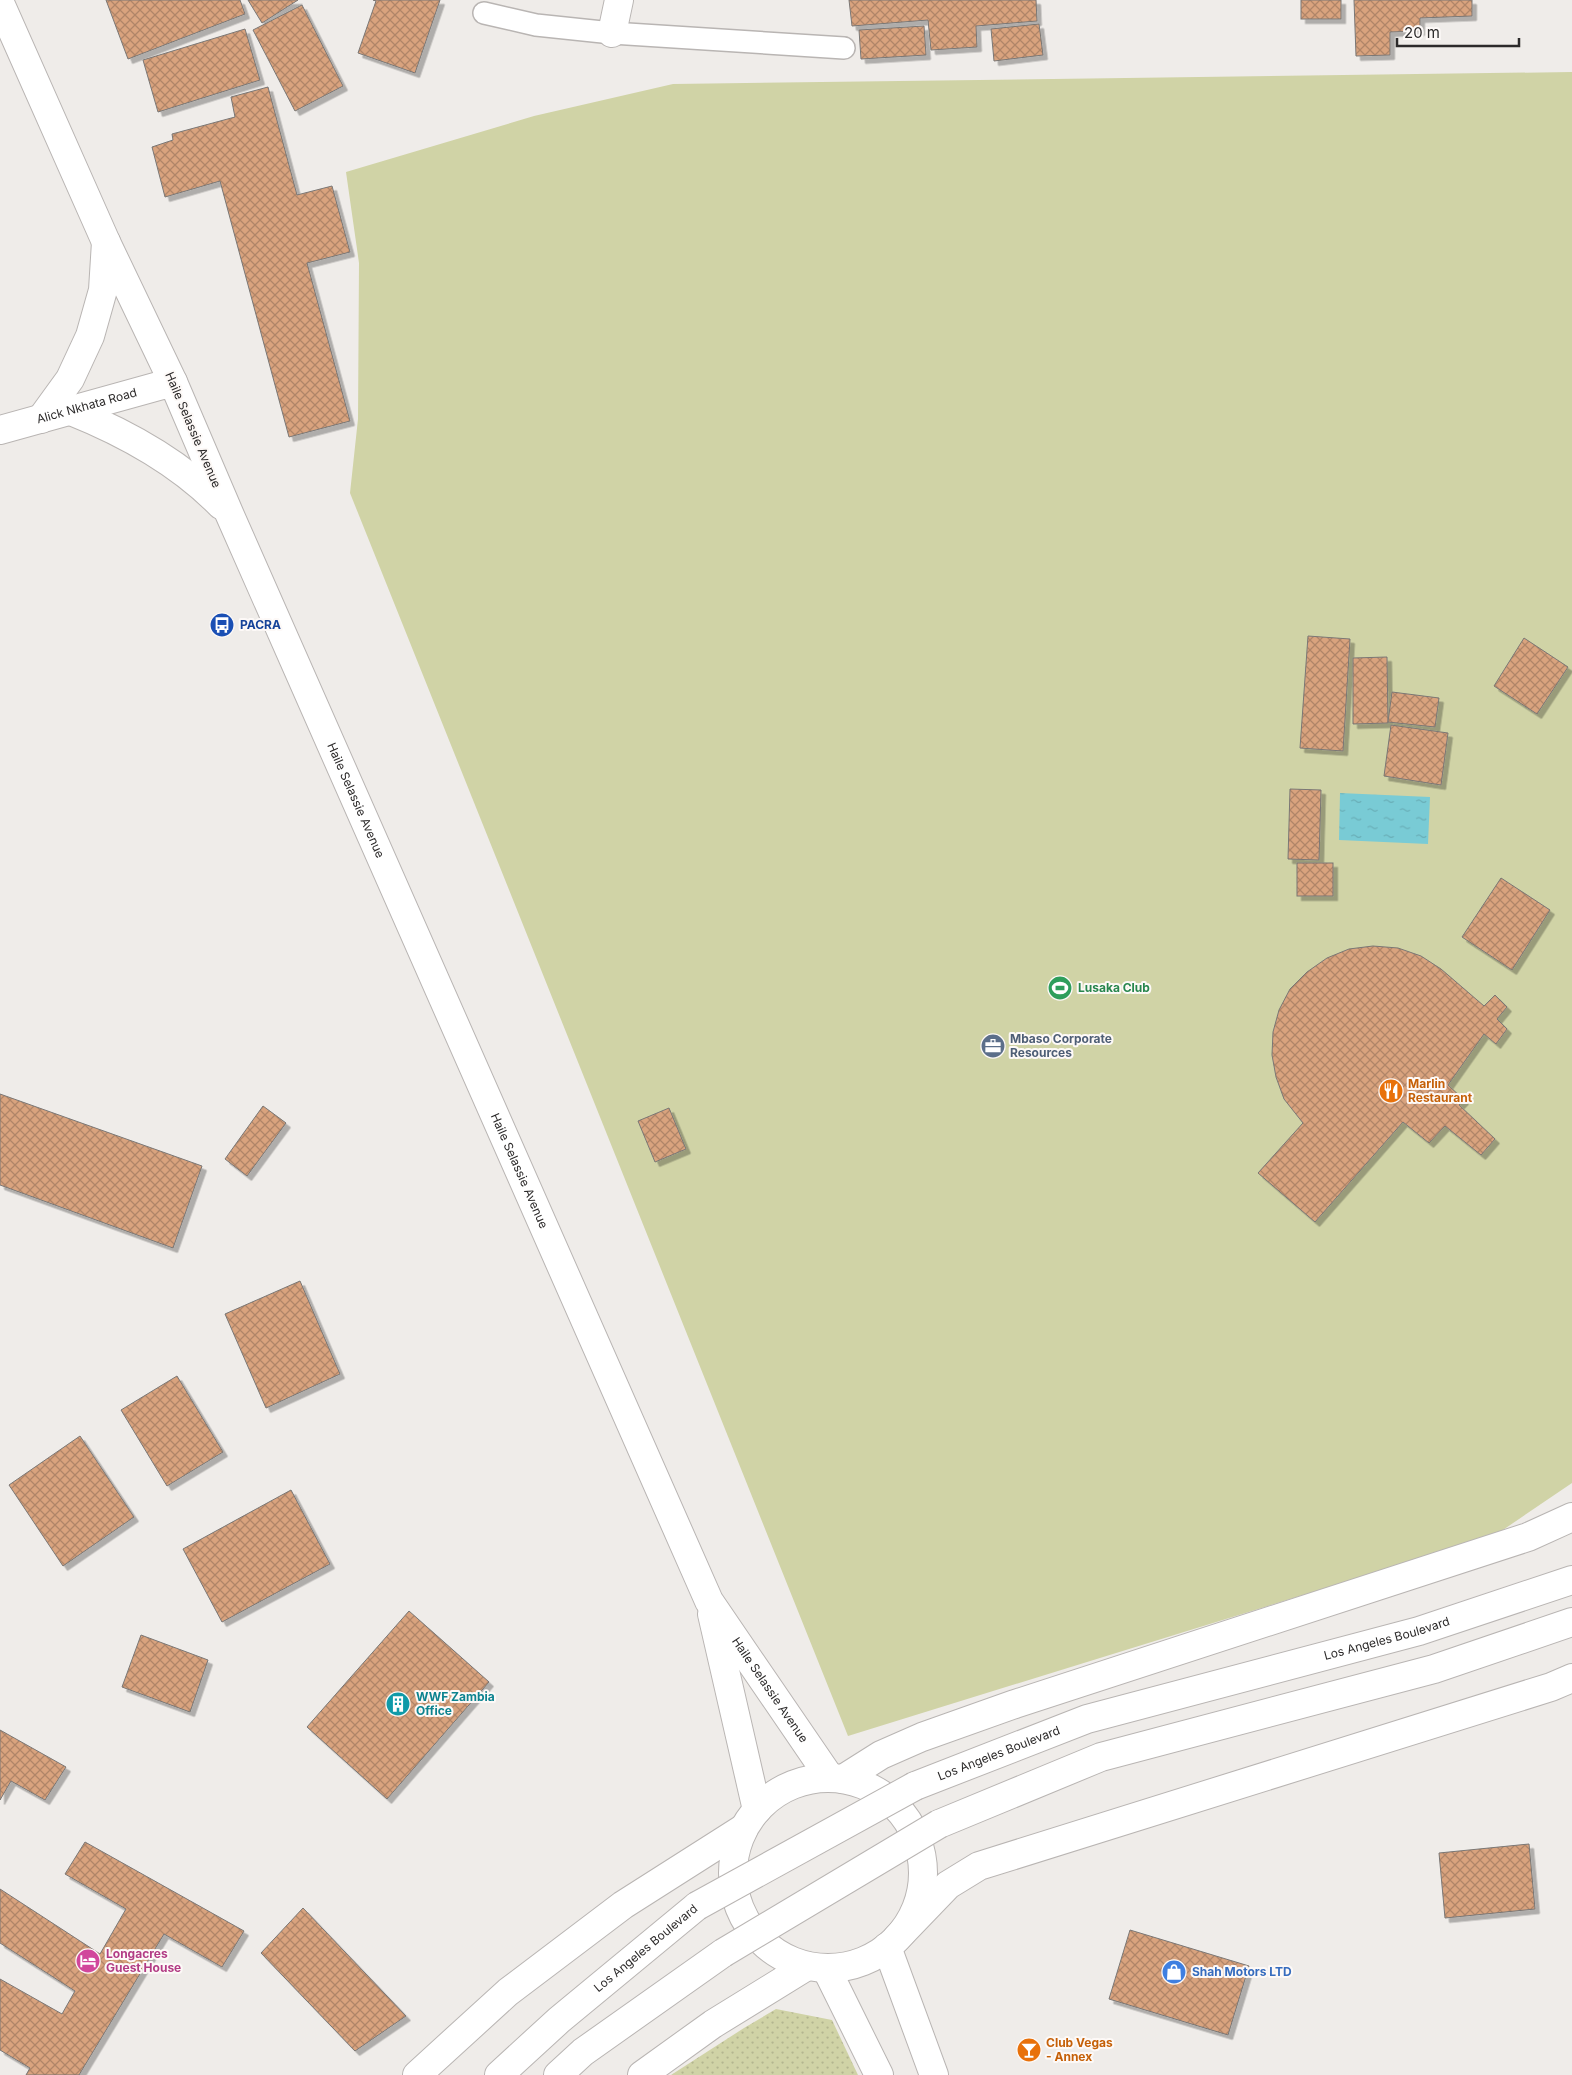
<svg xmlns="http://www.w3.org/2000/svg" width="1572" height="2075" font-family="Inter,sans-serif">
  <defs>
    <pattern id="green-dots" width="8" height="8" patternUnits="userSpaceOnUse" patternTransform="scale(1.25)"><rect width="8" height="8" fill="#d0d3a6"/><path d="M2 2h.1M6 6h.1" fill="none" stroke="#b3b58f" stroke-width="1.8" stroke-linecap="round"/></pattern>
    <pattern id="water-ripples" width="26" height="14" patternUnits="userSpaceOnUse" patternTransform="scale(1.25)"><rect width="26" height="14" fill="#79cbd5"/><path d="M2 4q2-2 4 0t4 0M15 11q2-2 4 0t4 0" fill="none" stroke="#69aeb7"/></pattern>
    <pattern id="building-cross-hatch" width="8" height="8" patternUnits="userSpaceOnUse" patternTransform="scale(1.25)"><rect width="8" height="8" fill="#d9a37e"/><path d="M0 0l8 8M0 8l8-8" fill="none" stroke="#b08567"/></pattern>
    <filter id="shadow"><feDropShadow dx="4.5" dy="4.5" stdDeviation="0" flood-color="#0004"/></filter>
  </defs>
  <rect width="100%" height="100%" fill="#efece9"/>
  <polygon fill="url(#green-dots)" points="776,2009 832,2020 858,2075 671,2075 744,2028"/>
  <polygon fill="#d0d3a6" points="1572,72 1572,1483 1494,1536 848,1736 350,493 358,419 359,263 346,172 534,116 673,84"/>
  <polygon fill="url(#water-ripples)" points="1340,793 1430,797 1428,844 1339,840"/>
  <g fill="url(#building-cross-hatch)" stroke="#7a7775" filter="url(#shadow)">
    <polygon points="106,0 240,0 245,14 128,59"/>
    <polygon points="248,0 298,0 262,23"/>
    <polygon points="373,0 440,0 415,73 358,53 376,1"/>
    <polygon points="849,0 1036,0 1037,21 976,26 977,47 931,50 928,20 852,26"/>
    <rect x="1301" y="0" width="40" height="19"/>
    <polygon points="1354,0 1472,0 1472,16 1420,18 1420,31 1390,32 1390,55 1356,56"/>
    <polygon points="302,5 343,86 295,111 253,30"/>
    <polygon points="1039,24 1043,55 994,61 991,29"/>
    <polygon points="924,26 926,55 861,59 859,30"/>
    <polygon points="245,29 260,80 158,112 143,60"/>
    <polygon points="268,87 297,195 332,186 350,252 307,263 350,421 289,437 220,181 165,197 152,147 173,140 172,134 235,117 231,97"/>
    <polygon points="1308,636 1350,639 1343,751 1300,748"/>
    <polygon points="1524,638 1568,667 1537,714 1494,686"/>
    <polygon points="1387,657 1388,723 1353,724 1353,658"/>
    <polygon points="1392,692 1439,698 1435,727 1388,722"/>
    <polygon points="1391,725 1448,733 1441,785 1384,776"/>
    <polygon points="1290,789 1321,790 1319,860 1288,859"/>
    <rect x="1297" y="863" width="36" height="33"/>
    <polygon points="1501,878 1550,910 1512,970 1462,937"/>
    <polygon points="1373,946 1398,948 1421,956 1441,969 1484,1006 1495,995 1507,1007 1497,1019 1507,1029 1496,1044 1484,1034 1448,1085 1464,1100 1459,1105 1495,1139 1481,1155 1445,1126 1429,1143 1403,1122 1315,1222 1258,1173 1303,1123 1284,1099 1276,1077 1272,1055 1273,1032 1279,1010 1290,989 1307,972 1327,958 1349,949"/>
    <polygon points="0,1094 202,1166 173,1248 0,1185"/>
    <polygon points="263,1106 286,1123 247,1176 225,1159"/>
    <polygon points="669,1108 686,1149 655,1162 638,1121"/>
    <polygon points="300,1281 340,1374 266,1408 225,1314"/>
    <polygon points="177,1376 223,1452 167,1486 121,1410"/>
    <polygon points="80,1436 134,1517 63,1566 9,1485"/>
    <polygon points="291,1490 330,1564 222,1622 183,1549"/>
    <polygon points="409,1611 489,1682 387,1799 307,1727"/>
    <polygon points="141,1635 208,1660 190,1712 122,1687"/>
    <polygon points="0,1730 66,1767 45,1800 11,1781 0,1800"/>
    <polygon points="85,1842 244,1931 222,1967 164,1934 79,2075 26,2075 30,2068 0,2050 0,1979 62,2014 75,1991 0,1943 0,1889 100,1954 126,1909 65,1874"/>
    <polygon points="1529,1844 1535,1909 1445,1918 1439,1853"/>
    <polygon points="303,1908 406,2016 355,2051 261,1953"/>
    <polygon points="1130,1930 1249,1966 1228,2035 1109,1999"/>
  </g>
  <g fill="none" stroke-linecap="round" stroke-linejoin="round">
    <defs>
      <polyline id="lane" points="484,13 536,25 612,33 844,48"/>
      <g id="street">
        <polyline points="0,3 106,242 173,382"/>
        <polyline points="612,33 619,0"/>
      </g>
      <g id="secondary">
        <path d="M71,411C126,433 179,462 221,505"/>
        <polyline points="41,419 70,379 90,336 103,290 106,242"/>
        <path id="s1" d="M0,430L173,382L229,513L709,1601L830,1778"/>
        <polyline points="712,1614 757,1810"/>
        <circle cx="828" cy="1873" r="95"/>
        <polyline points="843,1779 881,1755 922,1737 1015,1704 1528,1537 1572,1517"/>
        <path id="s2" d="M915,1786L1087,1719L1419,1631L1572,1580"/>
        <polyline points="939,1824 1101,1757 1434,1669 1572,1622"/>
        <polyline points="897,1938 948,1885 979,1866 1551,1687 1572,1678"/>
        <polyline points="887,1947 934,2075"/>
        <polyline points="826,1968 879,2075"/>
        <polyline points="417,2075 508,1992 623,1905 744,1828"/>
        <path id="s3" d="M499,2075L559,2020L697,1906"/>
        <polyline points="558,2075 583,2052 723,1953"/>
        <polyline points="642,2075 713,2024 807,1966"/>
      </g>
    </defs>
    <use href="#lane" stroke="#b9b5b3" stroke-width="24"/>
    <use href="#street" stroke="#b9b5b3" stroke-width="30"/>
    <use href="#secondary" stroke="#b9b5b3" stroke-width="30"/>
    <use href="#lane" stroke="#fff" stroke-width="21"/>
    <use href="#street" stroke="#fff" stroke-width="28"/>
    <use href="#secondary" stroke="#fff" stroke-width="28"/>
    <defs>
      <g id="secondary-bridge">
        <polyline points="697,1906 915,1786"/>
        <polyline points="723,1953 939,1824"/>
      </g>
    </defs>
    <use href="#secondary-bridge" stroke="#b9b5b3" stroke-width="30" stroke-linecap="butt"/>
    <use href="#secondary-bridge" stroke="#fff" stroke-width="28"/>
  </g>
  <defs>
    <symbol id="bus-disc" viewBox="-11 -11 22 22"><circle r="9.5" fill="#1a4fb4" stroke="#fdf9f7"/><path d="M-5-6H5V4H4V6H2V4H-2V6H-4V4H-5ZM-3.5-4V0h7V-4ZM-3.5 1.2v1.5H-2V1.2ZM2 1.2v1.5H3.5V1.2Z" fill="#fff"/></symbol>
    <symbol id="stadium-disc" viewBox="-11 -11 22 22"><circle r="9.5" fill="#2e9e5b" stroke="#fdf9f7"/><path d="M0-5a6.5 5 0 1 0 0 10a6.5 5 0 1 0 0-10ZM-3.5-1.8h7v3.6h-7Z" fill="#fff"/></symbol>
    <symbol id="office-disc" viewBox="-11 -11 22 22"><circle r="9.5" fill="#5c6f8a" stroke="#fdf9f7"/><path d="M-6-3h4V-5.5h4V-3h4V5H-6ZM-1-4.5V-3h2v-1.5ZM-6 0V1H6V0Z" fill="#fff"/></symbol>
    <symbol id="restaurant-disc" viewBox="-11 -11 22 22"><circle r="9.5" fill="#e8710a" stroke="#fdf9f7"/><path d="M-5-6h1v4h1v-4h1v4h1v-4h1v5L-1.5 .5V6h-2V.5L-5-1ZM5-6V6H3V1.5H1.5Q1.5-4 5-6Z" fill="#fff"/></symbol>
    <symbol id="building-disc" viewBox="-11 -11 22 22"><circle r="9.5" fill="#0f9aa8" stroke="#fdf9f7"/><path d="M-4-6H4V6H1V3H-1V6H-4ZM-2.5-4.3h1.7v1.8h-1.7ZM.8-4.3h1.7v1.8H.8ZM-2.5-1h1.7V.8h-1.7ZM.8-1h1.7V.8H.8Z" fill="#fff"/></symbol>
    <symbol id="hotel-disc" viewBox="-11 -11 22 22"><circle r="9.5" fill="#d1479c" stroke="#fdf9f7"/><path d="M-6-4.5h1.5V1H6V5H4.5V3h-9V5H-6ZM-4 0a1.8 1.8 0 1 1 3.6 0ZM.5 0V-2.5h3Q6-2.5 6 0Z" fill="#fff"/></symbol>
    <symbol id="shop-disc" viewBox="-11 -11 22 22"><circle r="9.5" fill="#3f7fe0" stroke="#fdf9f7"/><path d="M-5-2.5h2.3a2.7 3.5 0 0 1 5.4 0H5L5.5 6h-11ZM-1.5-2.5h3a1.5 2.3 0 0 0-3 0Z" fill="#fff"/></symbol>
    <symbol id="bar-disc" viewBox="-11 -11 22 22"><circle r="9.5" fill="#e8710a" stroke="#fdf9f7"/><path d="M-6-5H6L.8 .8V4.5H3.5V6h-7V4.5H-.8V.8Z" fill="#fff"/></symbol>
  </defs>
  <g fill-rule="evenodd">
    <use href="#bus-disc" x="208" y="611" width="28" height="28"/>
    <use href="#stadium-disc" x="1046" y="974" width="28" height="28"/>
    <use href="#office-disc" x="979" y="1032" width="28" height="28"/>
    <use href="#restaurant-disc" x="1377" y="1077" width="28" height="28"/>
    <use href="#building-disc" x="384" y="1690" width="28" height="28"/>
    <use href="#hotel-disc" x="74" y="1947" width="28" height="28"/>
    <use href="#shop-disc" x="1160" y="1958" width="28" height="28"/>
    <use href="#bar-disc" x="1015" y="2036" width="28" height="28"/>
  </g>
  <g text-anchor="middle" stroke-width="4" stroke-linejoin="round" paint-order="stroke">
    <g font-size="12" fill="#2c2a2a" stroke="#fdf9f7">
      <text dy="4" stroke="none"><textPath href="#s1" startOffset="90">Alick Nkhata Road</textPath></text>
      <text transform="translate(193 430) rotate(67)" y="4">Haile Selassie Avenue</text>
      <text dy="4" stroke="none"><textPath href="#s1" startOffset="636">Haile Selassie Avenue</textPath></text>
      <text dy="4" stroke="none"><textPath href="#s1" startOffset="1041">Haile Selassie Avenue</textPath></text>
      <text dy="4" stroke="none"><textPath href="#s2" startOffset="495">Los Angeles Boulevard</textPath></text>
      <text dy="4" stroke="none"><textPath href="#s1" startOffset="1619">Haile Selassie Avenue</textPath></text>
      <text dy="4" stroke="none"><textPath href="#s2" startOffset="90">Los Angeles Boulevard</textPath></text>
      <text dy="4" stroke="none"><textPath href="#s3" startOffset="194">Los Angeles Boulevard</textPath></text>
    </g>
    <g font-size="12" font-weight="bold" fill="#164399" stroke="#fdf9f7" text-anchor="start">
      <text x="240" y="629">PACRA</text>
    </g>
    <g font-size="12" font-weight="bold" fill="#27864d" stroke="#fdf9f7" text-anchor="start">
      <text x="1078" y="992">Lusaka Club</text>
    </g>
    <g font-size="12" font-weight="bold" fill="#4e5e75" stroke="#fdf9f7" text-anchor="start">
      <text x="1010" y="1043">Mbaso Corporate<tspan x="1010" dy="14">Resources</tspan></text>
    </g>
    <g font-size="12" font-weight="bold" fill="#c56008" stroke="#fdf9f7" text-anchor="start">
      <text x="1408" y="1088">Marlin<tspan x="1408" dy="14">Restaurant</tspan></text>
      <text x="1046" y="2047">Club Vegas<tspan x="1046" dy="14">- Annex</tspan></text>
    </g>
    <g font-size="12" font-weight="bold" fill="#0d838f" stroke="#fdf9f7" text-anchor="start">
      <text x="416" y="1701">WWF Zambia<tspan x="416" dy="14">Office</tspan></text>
    </g>
    <g font-size="12" font-weight="bold" fill="#b23c85" stroke="#fdf9f7" text-anchor="start">
      <text x="106" y="1958">Longacres<tspan x="106" dy="14">Guest House</tspan></text>
    </g>
    <g font-size="12" font-weight="bold" fill="#366cbe" stroke="#fdf9f7" text-anchor="start">
      <text x="1192" y="1976">Shah Motors LTD</text>
    </g>
  </g>
  <path d="M1397 38v8h122v-8" fill="none" stroke="#2c2a2a" stroke-width="2.5"/>
  <text x="1404" y="38" font-size="15" fill="#2c2a2a" stroke="#fdf9f7" stroke-width="4" paint-order="stroke">20 m</text>
</svg>
